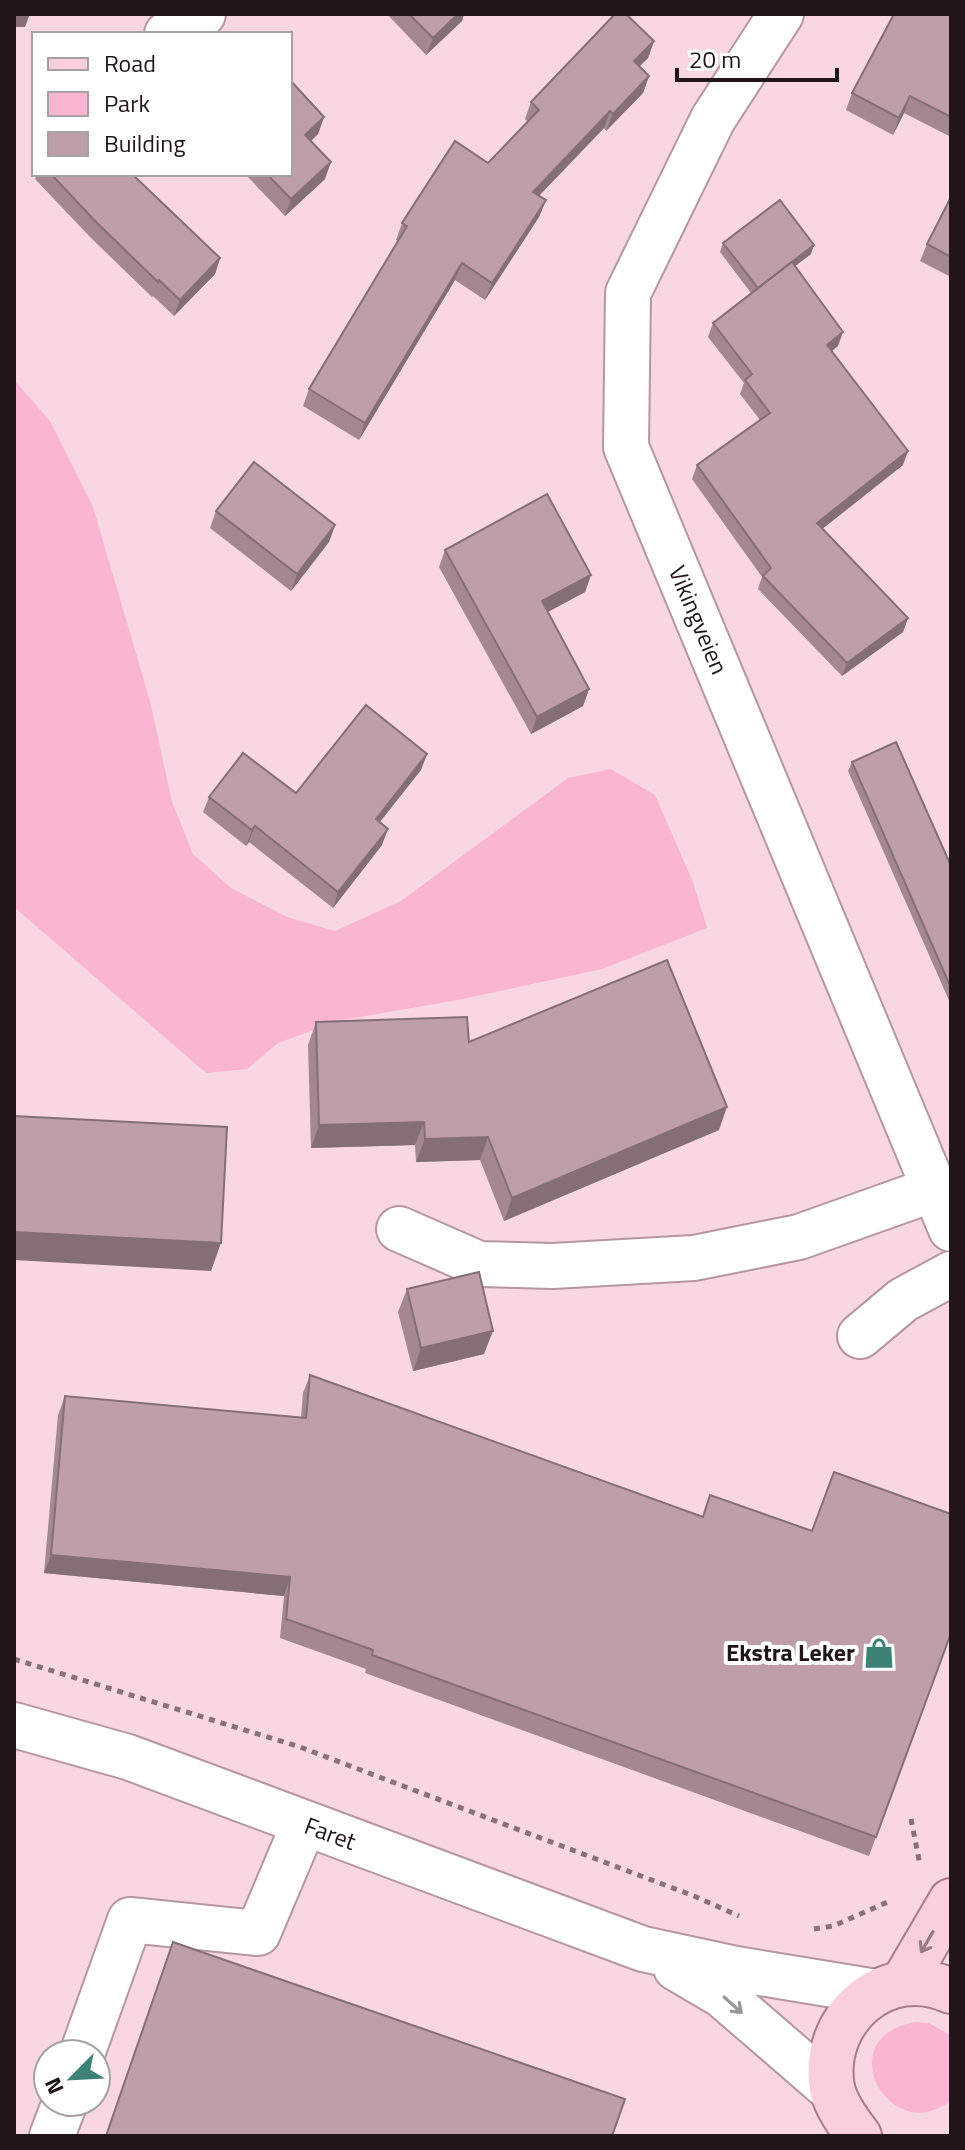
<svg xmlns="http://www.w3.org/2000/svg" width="965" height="2150" font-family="'Titillium Web',sans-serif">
  <rect width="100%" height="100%" fill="#f8d6e2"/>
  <g fill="#fab6ce">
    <polygon points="14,380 50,421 93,507 150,701 172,802 193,854 231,888 287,917 335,931 401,901 568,778 611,769 655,795 693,882 707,928 602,969 458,1000 342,1020 278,1043 247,1069 206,1073 14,907"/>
    <path d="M916,2022L929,2023L951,2036V2100C892,2150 826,2037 916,2022Z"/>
  </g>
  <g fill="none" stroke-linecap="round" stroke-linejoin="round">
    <defs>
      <g id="minor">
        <polyline points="781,14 713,119 628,293 626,447 951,1229"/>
        <polyline points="167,34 203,14"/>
        <polyline points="399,1229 479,1264 553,1266 694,1258 799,1237 934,1189"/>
        <polyline points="860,1336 903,1300 951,1274"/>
        <polyline points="14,1725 128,1757 643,1949 736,1969 876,1992"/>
        <polyline points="676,1968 722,1995 832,2090"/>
        <polyline points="82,2054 130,1920 258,1933 304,1824"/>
        <polyline points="52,2136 65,2102"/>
      </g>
      <g id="major">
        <polyline points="903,1983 951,1901"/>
        <path d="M859,2136C848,2122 836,2106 832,2088C820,2019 886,1961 951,1991"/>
      </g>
    </defs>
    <use href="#minor" stroke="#b696a1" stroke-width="48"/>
    <use href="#major" stroke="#ab798b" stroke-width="48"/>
    <g stroke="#887179" stroke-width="5" stroke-dasharray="6 6" stroke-linecap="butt">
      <polyline points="14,1659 300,1747 694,1896 739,1916"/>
      <polyline points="911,1819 920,1865"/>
      <polyline points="814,1929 833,1926 890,1901"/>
    </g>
    <use href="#minor" stroke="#fff" stroke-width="44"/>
    <use href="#major" stroke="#f9cfde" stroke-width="44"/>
  </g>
  <g fill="#a38891">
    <polygon points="387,14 464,14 462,21 426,55"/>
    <polygon points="951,14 951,137 904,113 893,135 846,110 852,93"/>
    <polygon points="654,41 648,58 639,66 649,76 643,93 606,131 604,128 539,196 546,200 539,217 485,300 455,280 359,440 303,406 309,389 398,241 396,240 402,223 488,163 528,122 525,119 531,102"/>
    <polygon points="324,117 318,134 311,141 325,179 285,216 245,174 290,174"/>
    <polygon points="37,174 132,174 220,258 215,274 174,316 153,296 152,297 90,237 35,179"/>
    <polygon points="951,197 951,277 920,261 927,244"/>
    <polygon points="723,243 811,254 795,266 838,346 832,351 903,465 822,529 908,618 903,632 842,676 758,589 762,577 692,479 697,465 760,420 740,394 744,383 708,337 713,323 751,293 720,252"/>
    <polygon points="216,511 335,525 329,542 291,591 210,528"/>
    <polygon points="445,550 591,575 585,592 548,612 589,689 583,706 531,734 439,567"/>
    <polygon points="852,762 951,866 951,1005 848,771"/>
    <polygon points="421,770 380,822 382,845 333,908 249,842 246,846 203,812 209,797 296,793"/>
    <polygon points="316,1022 469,1042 719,1130 504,1221 480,1160 416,1162 415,1145 311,1148 308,1045"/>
    <polygon points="407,1289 484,1354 413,1371 398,1312"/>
    <polygon points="310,1375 951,1634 869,1856 365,1673 366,1669 280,1638 284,1596 44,1573 58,1415 65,1396 301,1417 303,1393"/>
  </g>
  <g fill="#856f76">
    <polygon points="14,14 30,14 25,27 14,27"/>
    <polygon points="458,14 464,14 462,21 426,55 433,38"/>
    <polygon points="654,41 648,58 628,78 634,61"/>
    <polygon points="649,76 643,93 606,131 613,114"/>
    <polygon points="910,96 904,113 893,135 899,118"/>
    <polygon points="610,111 604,128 526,209 533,192"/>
    <polygon points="324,117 318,134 299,152 305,135"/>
    <polygon points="331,162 325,179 285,216 291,199"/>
    <polygon points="546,200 539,217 485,300 492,283"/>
    <polygon points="814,245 811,254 754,297 758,288"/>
    <polygon points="220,258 215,274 174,316 180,300"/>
    <polygon points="462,263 455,280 359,440 365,423"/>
    <polygon points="843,332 838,346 822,358 827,345"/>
    <polygon points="908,451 903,465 812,537 817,523"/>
    <polygon points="335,525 329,542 291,591 297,574"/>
    <polygon points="591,575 585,592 536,618 542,601"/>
    <polygon points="908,618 903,632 842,676 847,663"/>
    <polygon points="589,689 583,706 531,734 537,717"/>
    <polygon points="427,754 421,770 370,834 376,819"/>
    <polygon points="255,826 249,842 246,846 252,830"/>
    <polygon points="388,829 382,845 333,908 338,892"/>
    <polygon points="727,1107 719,1130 504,1221 512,1198"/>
    <polygon points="424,1122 415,1145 311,1148 319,1125"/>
    <polygon points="488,1137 480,1160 416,1162 425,1139"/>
    <polygon points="14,1232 221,1243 211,1271 14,1260"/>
    <polygon points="493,1331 484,1354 413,1371 421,1348"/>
    <polygon points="51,1555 290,1577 284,1596 44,1573"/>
  </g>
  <g fill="#be9ea9" stroke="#856f76" stroke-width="2">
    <polygon points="409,14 458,14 433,38"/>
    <polygon points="615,14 626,14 654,41 634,61 649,76 613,114 610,111 533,192 546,200 492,283 462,263 365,423 309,389 407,226 402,223 455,141 488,163 539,110 531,102"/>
    <polygon points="894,14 951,14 951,117 910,96 899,118 852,93"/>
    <polygon points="290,80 324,117 305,135 331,162 291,199 267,174 290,174"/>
    <polygon points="51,174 132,174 220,258 180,300 159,280 158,282 95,221"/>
    <polygon points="951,197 951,257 927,244"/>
    <polygon points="780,200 814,245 758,288 723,243"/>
    <polygon points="792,262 843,332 827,345 908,451 817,523 908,618 847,663 763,576 771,568 697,465 770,413 745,380 752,374 713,323"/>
    <polygon points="254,462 335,525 297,574 216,511"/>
    <polygon points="547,494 591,575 542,601 589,689 537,717 445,550"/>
    <polygon points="366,705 427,754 376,819 388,829 338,892 255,826 252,830 209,797 243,753 296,793"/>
    <polygon points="896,742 951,866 951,988 852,762"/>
    <polygon points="667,960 727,1107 512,1198 488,1137 425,1139 424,1122 319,1125 316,1022 467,1017 469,1042"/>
    <polygon points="14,1116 227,1127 221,1243 14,1232"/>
    <polygon points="479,1272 493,1331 421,1348 407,1289"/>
    <polygon points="310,1375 703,1517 710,1495 812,1531 834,1472 951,1514 951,1633 876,1837 372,1655 373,1650 286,1619 290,1577 51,1555 65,1396 306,1418"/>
    <polygon points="173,1942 625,2099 612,2136 106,2136"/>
  </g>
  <defs><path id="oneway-shaft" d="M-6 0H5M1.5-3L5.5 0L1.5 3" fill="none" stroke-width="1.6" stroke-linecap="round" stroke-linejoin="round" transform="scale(2)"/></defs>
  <use stroke="#987b85" href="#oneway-shaft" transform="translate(927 1942) rotate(120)"/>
  <use stroke="#9b9698" href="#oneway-shaft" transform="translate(733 2005) rotate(42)"/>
  <defs>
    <symbol id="shop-bare" viewBox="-9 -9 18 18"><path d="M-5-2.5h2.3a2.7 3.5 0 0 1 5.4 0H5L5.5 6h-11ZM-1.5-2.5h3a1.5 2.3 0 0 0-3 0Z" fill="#3d8276" stroke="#fff" stroke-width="2.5" paint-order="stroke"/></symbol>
  </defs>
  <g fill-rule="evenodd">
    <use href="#shop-bare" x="857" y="1631" width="44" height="44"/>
  </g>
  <g text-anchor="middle" stroke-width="8" stroke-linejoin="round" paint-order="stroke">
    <g font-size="24" fill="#211519" stroke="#fff">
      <text transform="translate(698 620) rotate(67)" y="8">Vikingveien</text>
      <text transform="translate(330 1834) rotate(20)" y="8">Faret</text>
    </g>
    <g font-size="24" font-weight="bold" fill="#211519" stroke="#fff" text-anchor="end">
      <text x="855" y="1661">Ekstra Leker</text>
    </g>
  </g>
  <rect width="965" height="2150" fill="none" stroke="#211519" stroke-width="32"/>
  <rect x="32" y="32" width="260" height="144" fill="#ffffff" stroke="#a6a1a3" stroke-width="2"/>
  <rect x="48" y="58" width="40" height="12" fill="#f9cfde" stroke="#a6a1a3" stroke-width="2"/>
  <text x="104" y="72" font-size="24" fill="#211519">Road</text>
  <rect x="48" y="92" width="40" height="24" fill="#fab6ce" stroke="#a6a1a3" stroke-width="2"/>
  <text x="104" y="112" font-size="24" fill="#211519">Park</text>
  <rect x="48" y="132" width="40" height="24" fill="#be9ea9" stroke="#a6a1a3" stroke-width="2"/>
  <text x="104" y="152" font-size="24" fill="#211519">Building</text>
  <g transform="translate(72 2078) rotate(246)"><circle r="38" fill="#ffffff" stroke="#a6a1a3" stroke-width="2"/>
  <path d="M0-6L14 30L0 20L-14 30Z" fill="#3d8276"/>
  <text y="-12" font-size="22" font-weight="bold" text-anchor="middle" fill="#211519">N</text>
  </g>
  <path d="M677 68v12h160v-12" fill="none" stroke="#211519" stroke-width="4"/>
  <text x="689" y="68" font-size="24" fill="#211519" stroke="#ffffff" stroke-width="6" paint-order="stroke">20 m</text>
</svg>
